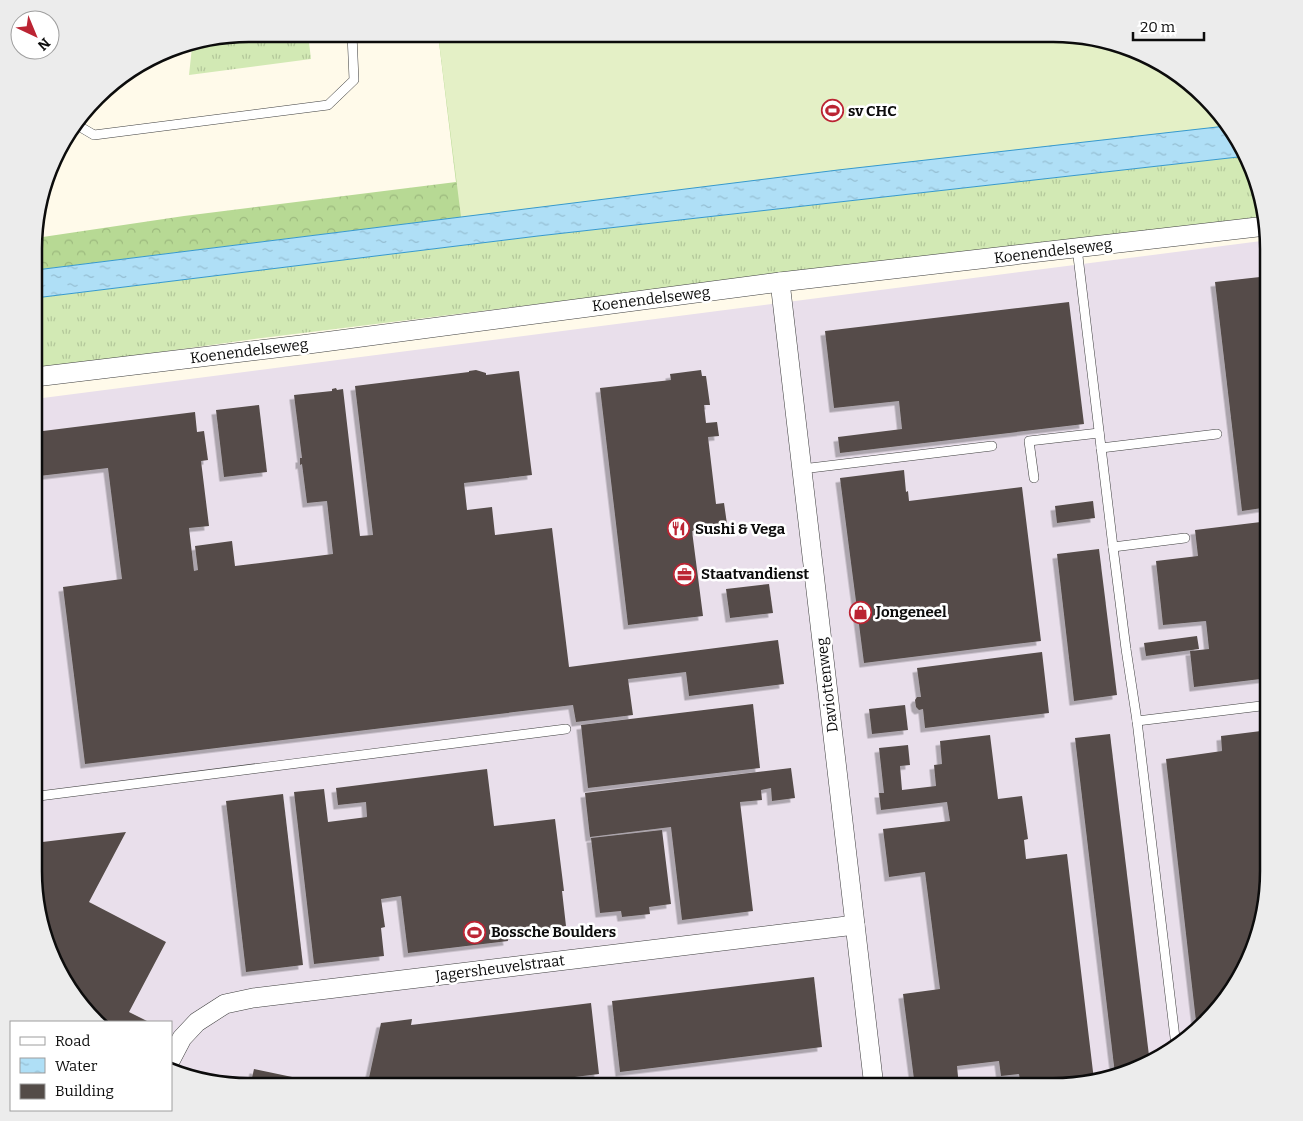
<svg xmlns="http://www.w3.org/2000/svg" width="1303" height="1121" font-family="Bitter,serif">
  <defs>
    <pattern id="grass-tufts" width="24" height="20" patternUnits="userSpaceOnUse" patternTransform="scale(1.25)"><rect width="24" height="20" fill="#d2e9b4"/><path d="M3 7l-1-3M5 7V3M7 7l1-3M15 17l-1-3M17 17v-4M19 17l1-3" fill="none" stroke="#b3c79a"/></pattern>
    <pattern id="forest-crowns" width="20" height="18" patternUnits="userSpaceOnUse" patternTransform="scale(1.25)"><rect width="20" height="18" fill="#b7d994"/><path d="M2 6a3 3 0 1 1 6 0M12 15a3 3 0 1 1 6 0" fill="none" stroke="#9cb97e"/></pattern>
    <pattern id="water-ripples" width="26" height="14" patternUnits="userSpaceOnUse" patternTransform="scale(1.25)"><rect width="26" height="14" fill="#afdff6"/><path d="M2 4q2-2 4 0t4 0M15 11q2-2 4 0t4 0" fill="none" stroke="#95bed2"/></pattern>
    <filter id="shadow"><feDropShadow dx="-4.5" dy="4.5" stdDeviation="0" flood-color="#0004"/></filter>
  </defs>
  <rect width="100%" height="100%" fill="#fffaea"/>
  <polygon fill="#e9dfeb" points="1269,240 1269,871 1253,954 1206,1024 1149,1065 1068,1087 250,1087 171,1072 171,1022 96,1022 50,954 34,886 35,399"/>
  <g fill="url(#grass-tufts)">
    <polygon points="250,34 308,34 311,59 189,75 192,47 210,44 211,40"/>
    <polygon points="1247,156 1264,218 928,256 262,338 97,361 35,367 35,298 538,236"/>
  </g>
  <polygon fill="url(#forest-crowns)" points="438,34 1206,97 1226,126 838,170 36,270 36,238 184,216 456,182"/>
  <polygon fill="#e4f0c6" points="438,34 1068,34 1149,56 1206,97 1226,126 838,170 461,217"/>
  <polygon fill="url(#water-ripples)" stroke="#3699cd" points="1226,126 1247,156 538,236 35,298 36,270 838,170"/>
  <g fill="#544c48" filter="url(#shadow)">
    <polygon points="1269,276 1269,507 1242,511 1215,282"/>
    <polygon points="1069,302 1084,424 840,453 838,437 902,429 899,401 834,408 825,331"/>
    <polygon points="476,370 486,373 486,375 519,371 532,475 464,483 467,510 492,507 495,535 552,528 569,667 778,640 784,684 689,696 686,672 628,679 633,715 576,722 573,705 85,764 63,587 122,579 108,468 39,476 35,446 35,432 195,412 197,432 204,431 208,460 201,461 209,526 189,528 194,571 198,570 195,546 232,541 235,566 333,554 327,501 307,503 302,464 300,465 300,458 302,458 294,395 332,391 332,389 336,388 337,390 343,389 360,536 373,535 355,386 469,372 469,371"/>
    <polygon points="701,370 702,376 706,376 710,405 704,405 706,423 717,422 719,436 708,437 716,504 724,503 727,524 720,524 720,527 692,531 703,616 628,625 600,388 671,380 670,374"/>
    <polygon points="259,405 267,472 224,477 216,410"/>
    <polygon points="904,470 906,492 908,491 909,501 1022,487 1041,641 864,663 840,478"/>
    <polygon points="1093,501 1095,518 1057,523 1055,506"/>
    <polygon points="1269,521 1269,678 1194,687 1190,651 1209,649 1206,621 1163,625 1156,561 1198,556 1195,530"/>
    <polygon points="1099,549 1117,695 1074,701 1057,554"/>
    <polygon points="769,584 773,613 730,618 726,589"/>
    <polygon points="1197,636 1199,649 1146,656 1144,643"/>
    <polygon points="1042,652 1049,713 925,728 923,709 919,710 916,707 915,700 917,697 921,697 917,668"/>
    <polygon points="753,704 760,768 588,788 581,725"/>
    <polygon points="905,705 908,730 872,734 869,709"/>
    <polygon points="1269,730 1269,871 1253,954 1206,1024 1197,1030 1166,759 1222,751 1221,736"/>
    <polygon points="1110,734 1150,1064 1115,1074 1075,738"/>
    <polygon points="990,735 998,799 1022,796 1028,839 1024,840 1026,859 1067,854 1094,1080 1068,1087 1021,1087 1019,1074 1001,1076 999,1061 957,1066 959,1087 915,1087 903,994 940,989 925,872 889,877 883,829 950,821 947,802 881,810 879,793 884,793 879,748 908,745 910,765 900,766 902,790 936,786 934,765 942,764 940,741"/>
    <polygon points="791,768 795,798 772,801 771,788 761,790 762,800 740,802 753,911 682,920 671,827 590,837 585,793"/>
    <polygon points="487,769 494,826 555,819 564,891 562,891 566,926 534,930 534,932 507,936 508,941 408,953 401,896 381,899 385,927 381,928 384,956 314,964 294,792 324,789 328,822 367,817 366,802 338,805 336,788"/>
    <polygon points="283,794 303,965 246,972 226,801"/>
    <polygon points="662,830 671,904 649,907 650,914 622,917 621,911 600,913 591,838"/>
    <polygon points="126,832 89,902 166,942 129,1012 149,1022 96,1022 50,954 34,886 34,843"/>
    <polygon points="814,977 822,1047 620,1072 612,1001"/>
    <polygon points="591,1003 599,1074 494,1087 367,1087 381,1023 412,1019 411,1025"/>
    <polygon points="254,1069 335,1086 335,1087 250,1087"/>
  </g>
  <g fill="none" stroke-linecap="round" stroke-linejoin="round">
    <defs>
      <g id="service">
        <polyline points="77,125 94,135 328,105 354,80 352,34"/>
        <polyline points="1077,248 1113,547"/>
        <polyline points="1101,448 1217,434"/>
        <polyline points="802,469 992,446"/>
        <polyline points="1034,478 1029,441 1099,433"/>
        <polyline points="1137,721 1269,705"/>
        <polyline points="34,805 39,796 566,729"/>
        <polyline points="1176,1046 1137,721 1126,649 1113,547 1185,538"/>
      </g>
      <g id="minor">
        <polyline points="780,282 874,1087"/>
        <polyline points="35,377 301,345 780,282 1266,226"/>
        <polyline points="171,1059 182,1038 197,1022 225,1004 253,998 855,925"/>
      </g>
    </defs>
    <use href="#service" stroke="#3f3f3f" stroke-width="10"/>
    <use href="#minor" stroke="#3f3f3f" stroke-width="20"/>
    <use href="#service" stroke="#fff" stroke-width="9"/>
    <use href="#minor" stroke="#fff" stroke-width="19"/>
  </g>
  <defs>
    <symbol id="stadium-ring" viewBox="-11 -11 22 22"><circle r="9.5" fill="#fff" stroke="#bb2433" stroke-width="1.5"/><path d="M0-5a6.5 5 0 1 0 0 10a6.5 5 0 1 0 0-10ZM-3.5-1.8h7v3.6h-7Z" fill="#bb2433"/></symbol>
    <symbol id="restaurant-ring" viewBox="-11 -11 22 22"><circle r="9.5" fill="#fff" stroke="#bb2433" stroke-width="1.5"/><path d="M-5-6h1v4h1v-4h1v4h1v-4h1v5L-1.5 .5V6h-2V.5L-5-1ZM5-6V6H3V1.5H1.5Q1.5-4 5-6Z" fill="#bb2433"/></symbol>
    <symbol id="office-ring" viewBox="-11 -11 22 22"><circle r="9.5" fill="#fff" stroke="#bb2433" stroke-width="1.5"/><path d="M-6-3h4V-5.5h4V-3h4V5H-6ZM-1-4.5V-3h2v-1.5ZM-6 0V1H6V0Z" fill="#bb2433"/></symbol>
    <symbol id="shop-ring" viewBox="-11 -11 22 22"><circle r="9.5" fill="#fff" stroke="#bb2433" stroke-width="1.5"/><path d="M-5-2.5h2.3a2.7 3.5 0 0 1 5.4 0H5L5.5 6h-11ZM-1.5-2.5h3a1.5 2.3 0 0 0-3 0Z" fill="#bb2433"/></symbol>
  </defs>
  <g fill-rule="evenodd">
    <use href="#stadium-ring" x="820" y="98" width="25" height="25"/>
    <use href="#restaurant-ring" x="666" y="516" width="25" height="25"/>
    <use href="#office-ring" x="672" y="562" width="25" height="25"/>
    <use href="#shop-ring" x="848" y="600" width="25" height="25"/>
    <use href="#stadium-ring" x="462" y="920" width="25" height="25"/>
  </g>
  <g text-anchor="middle" stroke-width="5" stroke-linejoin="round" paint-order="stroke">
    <g font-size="15" font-weight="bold" fill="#0c0c0c" stroke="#fff" text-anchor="start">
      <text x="848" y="116">sv CHC</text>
      <text x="695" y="534">Sushi &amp; Vega</text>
      <text x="701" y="579">Staatvandienst</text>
      <text x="876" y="617">Jongeneel</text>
      <text x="491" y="937">Bossche Boulders</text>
    </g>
    <g font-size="15" fill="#0c0c0c" stroke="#fff">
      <text transform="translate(1053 251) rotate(-7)" y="5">Koenendelseweg</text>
      <text transform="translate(651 299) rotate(-7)" y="5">Koenendelseweg</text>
      <text transform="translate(249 351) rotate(-7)" y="5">Koenendelseweg</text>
      <text transform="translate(827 685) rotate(-97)" y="5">Daviottenweg</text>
      <text transform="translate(500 968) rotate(-7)" y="5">Jagersheuvelstraat</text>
    </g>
  </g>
  <path d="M0 0H1303V1121H0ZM249 42H1053A207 207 0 0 1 1260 249V871A207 207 0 0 1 1053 1078H249A207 207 0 0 1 42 871V249A207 207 0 0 1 249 42Z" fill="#ececec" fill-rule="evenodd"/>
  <path fill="none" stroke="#0c0c0c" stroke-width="2.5" d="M249 42H1053A207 207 0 0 1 1260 249V871A207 207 0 0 1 1053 1078H249A207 207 0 0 1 42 871V249A207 207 0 0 1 249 42Z"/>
  <rect x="10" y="1021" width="162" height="90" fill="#ffffff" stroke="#9e9e9e"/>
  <rect x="20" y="1037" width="25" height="8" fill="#ffffff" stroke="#9e9e9e"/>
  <text x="55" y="1046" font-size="15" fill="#0c0c0c">Road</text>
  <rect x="20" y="1058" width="25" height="15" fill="url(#water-ripples)" stroke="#9e9e9e"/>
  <text x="55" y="1071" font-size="15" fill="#0c0c0c">Water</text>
  <rect x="20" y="1084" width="25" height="15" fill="#544c48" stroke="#9e9e9e"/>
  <text x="55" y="1096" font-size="15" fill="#0c0c0c">Building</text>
  <g transform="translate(35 35) rotate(136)"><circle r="24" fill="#ffffff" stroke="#9e9e9e"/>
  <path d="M0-4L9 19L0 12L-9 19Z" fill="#bb2433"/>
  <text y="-8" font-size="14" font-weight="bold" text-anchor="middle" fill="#0c0c0c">N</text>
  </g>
  <path d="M1133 32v8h71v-8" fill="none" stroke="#0c0c0c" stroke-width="2.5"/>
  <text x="1140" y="32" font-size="15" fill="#0c0c0c" stroke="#ffffff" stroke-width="4" paint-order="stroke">20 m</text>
</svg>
